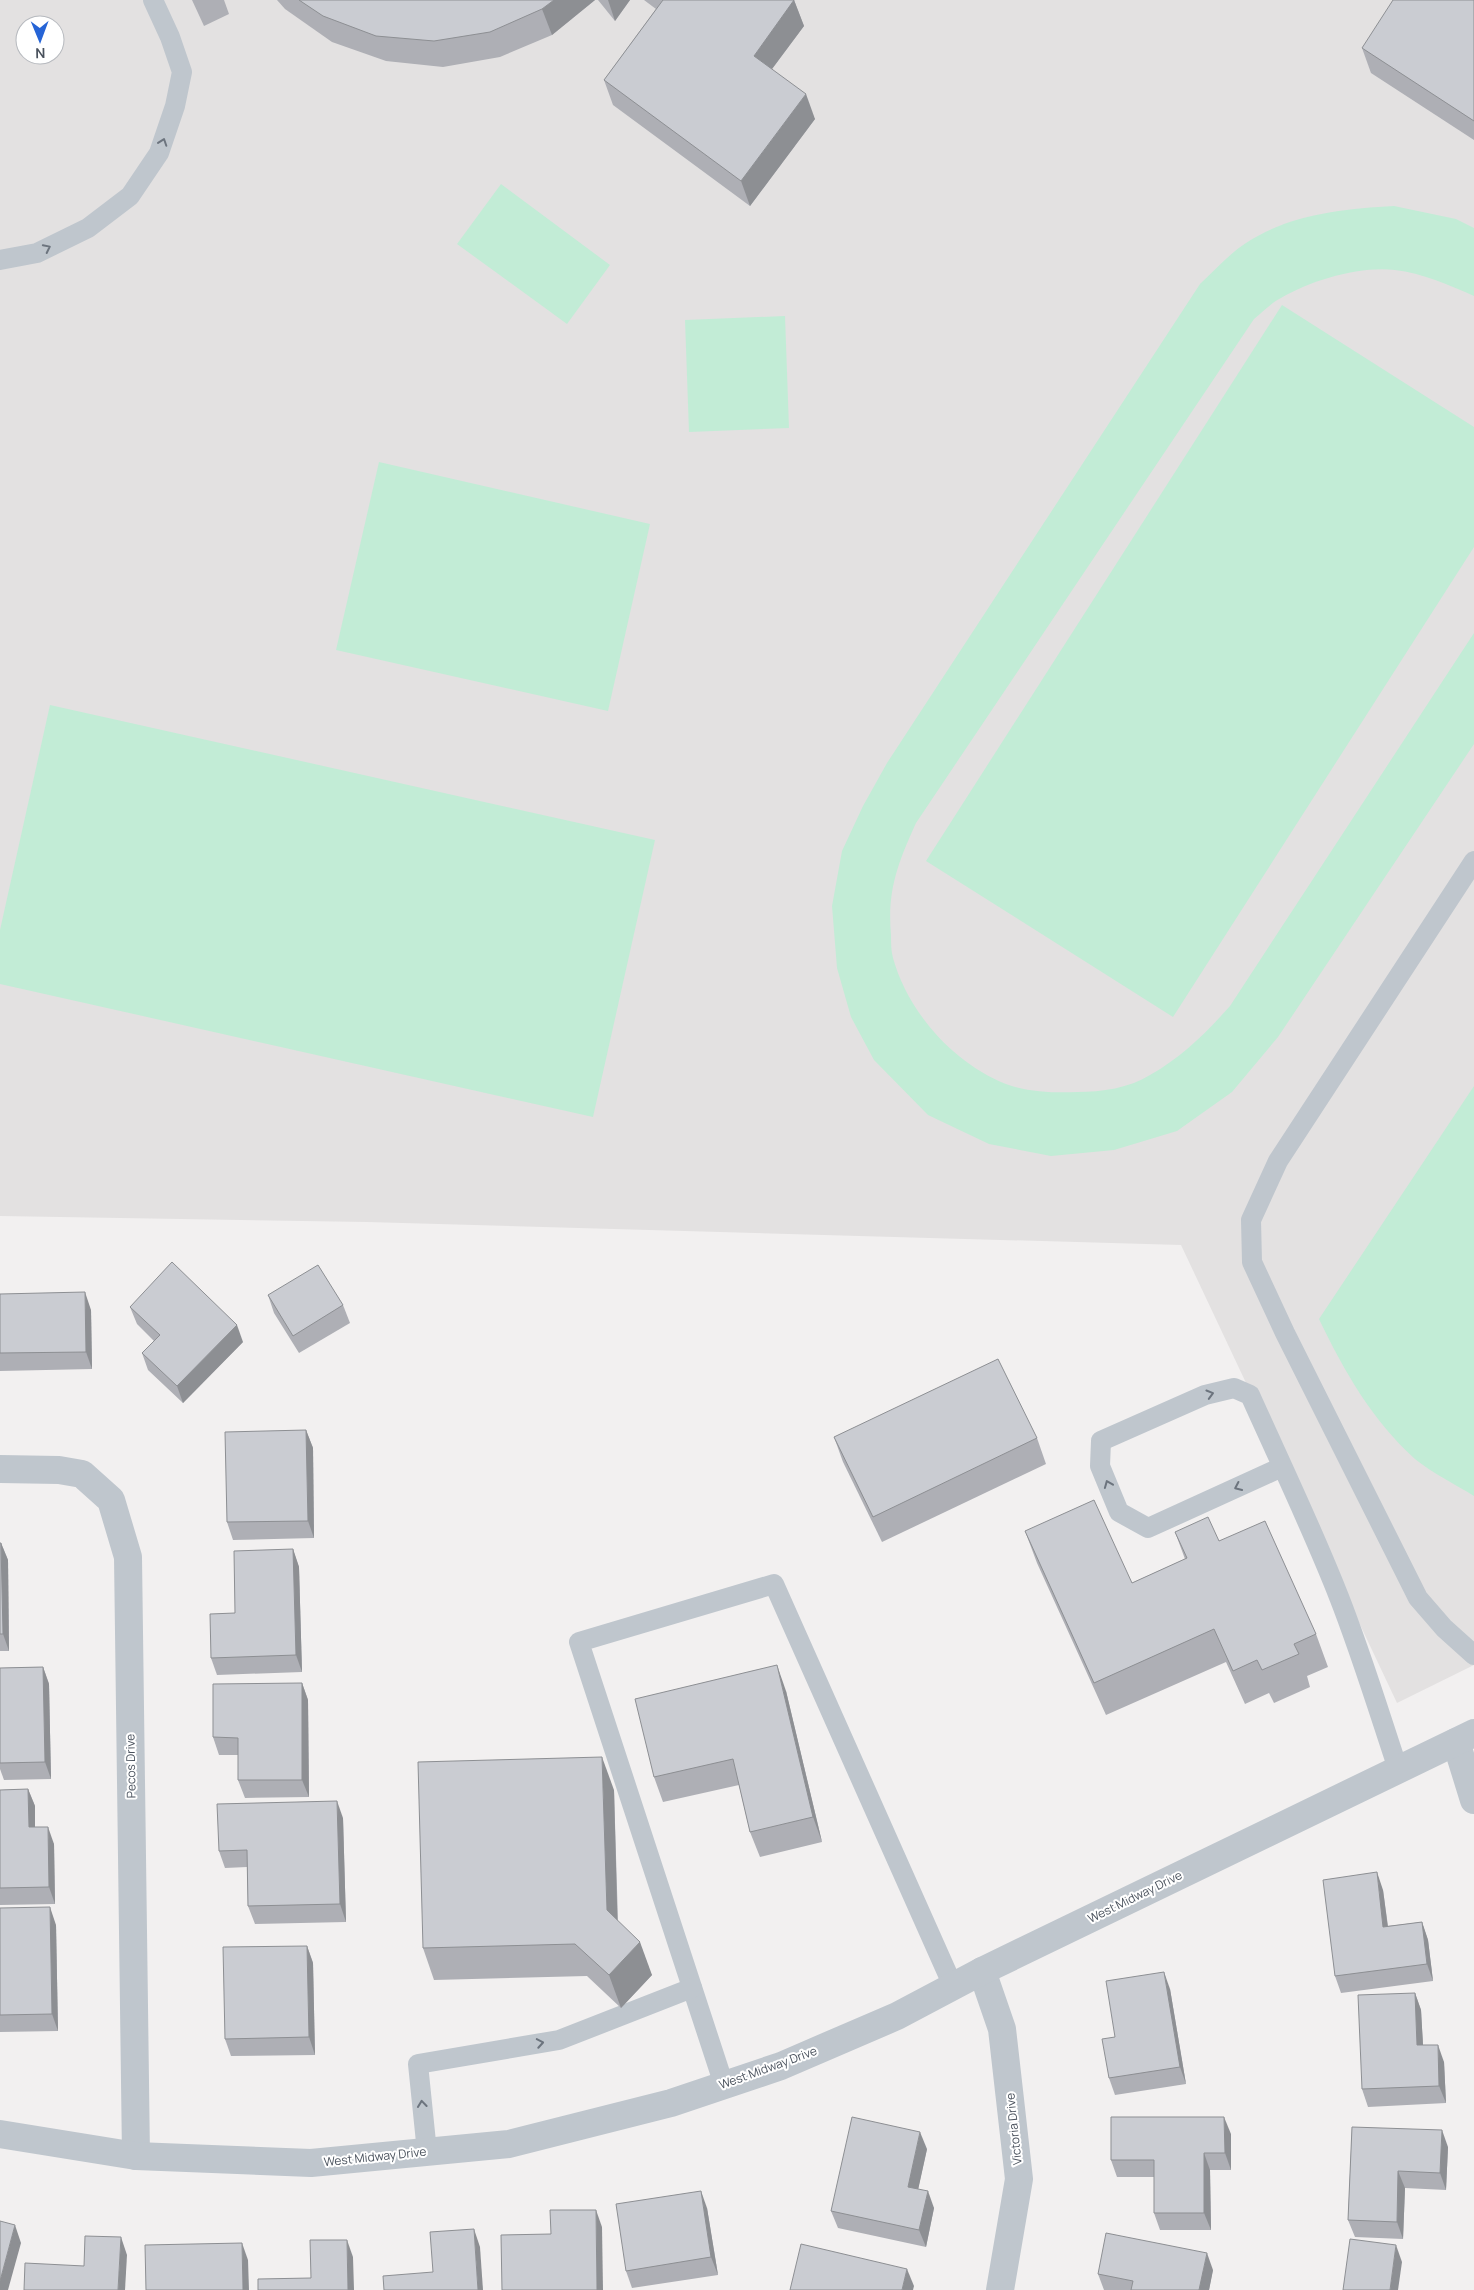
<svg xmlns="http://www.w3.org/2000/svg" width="1474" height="2290" font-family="Manrope,sans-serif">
  <rect width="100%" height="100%" fill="#f2f0f0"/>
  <path fill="#e3e1e1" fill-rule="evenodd" d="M0,0H1474V1665L1397,1703L1181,1245L367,1222L0,1216ZM25,25H55V55H25Z"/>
  <g fill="#c2ecd6">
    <polygon points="501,184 610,265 567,324 457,244"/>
    <path d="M1394,206L1456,219L1474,228V296C1449,285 1422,273 1395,270C1359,266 1312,280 1281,298C1271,303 1263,312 1254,319L916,823C898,863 887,890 891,935C891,943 891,951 893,958C908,1012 953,1063 1006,1084C1027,1092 1055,1093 1077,1092C1102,1092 1129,1088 1150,1075C1182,1057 1206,1033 1230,1006L1474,633V744L1278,1037L1232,1092L1177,1131L1114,1150L1051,1156L989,1144L928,1115L874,1060L851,1017L837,968L832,906L842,851L863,806L887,763L1200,284C1214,271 1229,254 1246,243C1290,214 1343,209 1394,206Z"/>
    <polygon points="1282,305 1474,427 1474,547 1173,1017 926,861"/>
    <polygon points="785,316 789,428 689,432 685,320"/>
    <polygon points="379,462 650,524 608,711 336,650"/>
    <polygon points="50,705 655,840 593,1117 0,984 0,930"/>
    <path d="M1474,1086V1496C1455,1484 1432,1473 1415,1459C1372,1420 1344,1371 1319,1319Z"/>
  </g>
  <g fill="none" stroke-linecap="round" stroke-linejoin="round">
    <g stroke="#bfc6cd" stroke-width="20">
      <polyline points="0,260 37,253 88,228 130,196 159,153 175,106 182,72 170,37 153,0"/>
      <polyline points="1474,861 1278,1161 1251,1220 1252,1262 1285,1333 1418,1598 1444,1628 1474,1655"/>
      <path d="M1282,1467L1148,1528L1119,1512L1100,1466L1101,1441L1205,1395L1234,1388L1250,1395C1280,1462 1312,1528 1339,1597C1361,1653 1379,1712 1398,1769"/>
      <polyline points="724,2085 579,1642 774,1584 953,1986"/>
      <polyline points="427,2152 418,2064 559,2040 692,1988"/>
    </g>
    <g stroke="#bfc6cd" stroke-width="28">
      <polyline points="0,1469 59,1470 82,1474 111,1500 128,1557 136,2156"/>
      <polyline points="1456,1742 1474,1800"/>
      <polyline points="982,1971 1002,2029 1019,2179 1000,2290"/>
    </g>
    <polyline stroke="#bfc6cd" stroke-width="28" points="0,2134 136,2156 311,2163 509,2144 671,2103 781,2066 897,2016 982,1971 1474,1733"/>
  </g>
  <g fill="#aeafb5">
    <polygon points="192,0 224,0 229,14 204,26"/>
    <polygon points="277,0 595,0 552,35 500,57 443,67 386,61 332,42 285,9"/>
    <polygon points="598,0 630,0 615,21"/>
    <polygon points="644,0 794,0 804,26 772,69 815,119 750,206 613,105 604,80 656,9"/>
    <polygon points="1474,0 1474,140 1371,73 1362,48"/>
    <polygon points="0,1294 91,1310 92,1369 0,1371"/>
    <polygon points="268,1295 343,1305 350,1323 299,1353 274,1313"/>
    <polygon points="130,1307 243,1342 183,1403 148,1370 142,1353 154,1341 137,1324"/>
    <polygon points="306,1430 313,1448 314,1538 233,1540 227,1522"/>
    <polygon points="834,1437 1037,1438 1046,1464 882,1542 843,1462"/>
    <polygon points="1025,1531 1132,1583 1185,1559 1175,1532 1219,1541 1316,1634 1328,1667 1307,1676 1310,1687 1274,1703 1269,1693 1245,1704 1226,1662 1106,1715 1037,1563"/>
    <polygon points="0,1543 1,1543 8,1560 9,1651 0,1651"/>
    <polygon points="293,1549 299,1567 302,1672 217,1675 211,1658 235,1613"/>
    <polygon points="43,1667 49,1684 51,1779 4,1780 0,1769 0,1668"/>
    <polygon points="302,1683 308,1700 309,1797 245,1798 238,1780 238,1755 219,1755 213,1737"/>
    <polygon points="786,1691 822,1842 760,1857 750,1832 739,1785 663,1802 654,1777"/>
    <polygon points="28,1789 35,1806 35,1827 54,1844 55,1904 0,1905 0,1790"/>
    <polygon points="614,1790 618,1921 652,1975 621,2008 587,1976 434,1980 423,1948"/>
    <polygon points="343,1818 346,1922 255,1924 248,1906 247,1867 225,1868 219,1851"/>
    <polygon points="1383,1890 1388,1926 1422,1922 1428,1940 1433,1981 1341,1993 1335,1976"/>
    <polygon points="0,1908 56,1925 58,2031 0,2032"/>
    <polygon points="307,1946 313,1963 315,2055 231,2056 225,2039"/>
    <polygon points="1170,1989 1186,2084 1115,2095 1109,2078 1115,2037"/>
    <polygon points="1415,1993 1421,2010 1423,2045 1444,2062 1446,2103 1368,2107 1362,2089"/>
    <polygon points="1352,2127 1448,2147 1446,2190 1405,2188 1403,2239 1355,2237 1348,2220"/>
    <polygon points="1231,2134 1231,2170 1210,2170 1211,2230 1160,2230 1154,2213 1154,2177 1117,2177 1111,2160"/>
    <polygon points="927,2149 918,2189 934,2208 926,2247 838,2228 831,2211"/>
    <polygon points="707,2208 718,2275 632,2288 626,2271"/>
    <polygon points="1213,2270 1209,2290 1104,2290 1098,2274"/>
  </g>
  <g fill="#8d8f93">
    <polygon points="554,0 595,0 552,35 542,9"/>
    <polygon points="608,0 630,0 615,21"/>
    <polygon points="794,0 804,26 763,81 754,56"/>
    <polygon points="806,94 815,119 750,206 741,181"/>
    <polygon points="85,1292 91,1310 92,1369 86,1352"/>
    <polygon points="237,1325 243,1342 183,1403 177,1386"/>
    <polygon points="306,1430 313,1448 314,1538 308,1521"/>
    <polygon points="1,1543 8,1560 9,1651 3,1634"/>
    <polygon points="293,1549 299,1567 302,1672 296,1655"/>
    <polygon points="777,1665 786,1691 822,1842 813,1817"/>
    <polygon points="43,1667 49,1684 51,1779 45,1762"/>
    <polygon points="302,1683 308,1700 309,1797 302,1780"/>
    <polygon points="602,1757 614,1790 618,1943 607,1910"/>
    <polygon points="28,1789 35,1806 35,1845 29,1827"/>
    <polygon points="337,1801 343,1818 346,1922 340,1904"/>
    <polygon points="48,1827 54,1844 55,1904 49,1887"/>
    <polygon points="1377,1872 1383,1890 1390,1944 1383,1927"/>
    <polygon points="50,1907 56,1925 58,2031 52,2014"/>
    <polygon points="1422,1922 1428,1940 1433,1981 1427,1964"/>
    <polygon points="640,1942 652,1975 621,2008 609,1975"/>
    <polygon points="307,1946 313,1963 315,2055 309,2037"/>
    <polygon points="1164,1972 1170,1989 1186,2084 1180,2067"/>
    <polygon points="1415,1993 1421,2010 1424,2062 1417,2045"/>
    <polygon points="1438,2045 1444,2062 1446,2103 1439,2086"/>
    <polygon points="1224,2117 1231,2134 1231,2170 1225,2153"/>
    <polygon points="1442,2130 1448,2147 1446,2190 1440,2173"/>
    <polygon points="920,2132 927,2149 915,2204 908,2187"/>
    <polygon points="1204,2153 1210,2170 1211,2230 1204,2213"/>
    <polygon points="1398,2171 1405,2188 1403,2239 1397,2222"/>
    <polygon points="701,2191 707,2208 718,2275 711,2257"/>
    <polygon points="928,2191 934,2208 926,2247 919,2230"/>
    <polygon points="596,2210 602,2227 603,2290 597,2290"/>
    <polygon points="15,2225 21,2243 8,2290 0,2290 0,2281"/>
    <polygon points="474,2229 480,2247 483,2290 478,2290"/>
    <polygon points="121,2237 127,2255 125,2290 118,2290"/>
    <polygon points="347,2240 353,2257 354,2290 348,2290"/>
    <polygon points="242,2243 248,2260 249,2290 243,2290"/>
    <polygon points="1396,2245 1402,2262 1398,2290 1390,2290"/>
    <polygon points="1207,2253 1213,2270 1209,2290 1199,2290"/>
    <polygon points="907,2269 914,2286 913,2290 902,2290"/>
  </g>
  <g fill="#caccd2" stroke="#8d8f93">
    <polygon points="299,0 554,0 542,9 490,32 434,41 376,36 323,16"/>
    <polygon points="663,0 794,0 754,56 806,94 741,181 604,80"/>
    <polygon points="1393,0 1474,0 1474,121 1362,48"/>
    <polygon points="172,1262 237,1325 177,1386 142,1353 160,1335 130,1307"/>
    <polygon points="318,1265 343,1305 293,1336 268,1295"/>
    <polygon points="85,1292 86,1352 0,1353 0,1294"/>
    <polygon points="998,1359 1037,1438 873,1517 834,1437"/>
    <polygon points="306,1430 308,1521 227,1522 225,1432"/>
    <polygon points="1094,1500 1132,1583 1187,1558 1175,1532 1208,1517 1219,1541 1265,1521 1316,1634 1294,1644 1299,1654 1262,1670 1257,1660 1233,1671 1214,1629 1094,1683 1025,1531"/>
    <polygon points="0,1543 1,1543 3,1634 0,1634"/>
    <polygon points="293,1549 296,1655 211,1658 210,1614 235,1613 234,1551"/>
    <polygon points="777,1665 813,1817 750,1832 733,1759 654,1777 635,1699"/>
    <polygon points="43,1667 45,1762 0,1763 0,1668"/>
    <polygon points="302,1683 302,1780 238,1780 238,1738 213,1737 213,1684"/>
    <polygon points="602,1757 607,1910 640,1942 609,1975 575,1944 423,1948 418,1762"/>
    <polygon points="28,1789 29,1827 48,1827 49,1887 0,1888 0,1790"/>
    <polygon points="337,1801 340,1904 248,1906 247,1850 219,1851 217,1804"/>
    <polygon points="1377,1872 1383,1927 1422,1922 1427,1964 1335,1976 1323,1880"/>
    <polygon points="50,1907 52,2014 0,2015 0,1908"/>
    <polygon points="307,1946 309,2037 225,2039 223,1947"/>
    <polygon points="1164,1972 1180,2067 1109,2078 1102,2039 1115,2037 1106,1981"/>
    <polygon points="1415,1993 1417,2045 1438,2045 1439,2086 1362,2089 1358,1995"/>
    <polygon points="852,2117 920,2132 908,2187 928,2191 919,2230 831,2211"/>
    <polygon points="1111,2117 1224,2117 1225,2153 1204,2153 1204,2213 1154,2213 1154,2160 1111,2160"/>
    <polygon points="1352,2127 1442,2130 1440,2173 1398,2171 1397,2222 1348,2220"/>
    <polygon points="701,2191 711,2257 626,2271 616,2204"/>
    <polygon points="550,2210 596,2210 597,2290 502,2290 501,2235 551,2234"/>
    <polygon points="0,2221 15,2225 0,2281"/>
    <polygon points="474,2229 478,2290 384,2290 383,2276 433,2272 430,2232"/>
    <polygon points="1106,2233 1207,2253 1199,2290 1131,2290 1133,2281 1098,2274"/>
    <polygon points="85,2236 121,2237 118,2290 24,2290 25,2263 84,2266"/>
    <polygon points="1350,2239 1396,2245 1390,2290 1343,2290"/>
    <polygon points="310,2240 347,2240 348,2290 258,2290 258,2279 311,2278"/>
    <polygon points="242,2243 243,2290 146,2290 145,2245"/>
    <polygon points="801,2244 907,2269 902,2290 790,2290"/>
  </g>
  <defs><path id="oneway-chevron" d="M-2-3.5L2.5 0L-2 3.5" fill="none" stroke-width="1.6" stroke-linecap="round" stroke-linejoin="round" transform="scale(1.25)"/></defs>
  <g stroke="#6c747e">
    <use href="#oneway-chevron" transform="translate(163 142) rotate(-71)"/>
    <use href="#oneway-chevron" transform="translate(47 248) rotate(-26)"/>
    <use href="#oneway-chevron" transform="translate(1210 1394) rotate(-16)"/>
    <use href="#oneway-chevron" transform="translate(1108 1484) rotate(-112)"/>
    <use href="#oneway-chevron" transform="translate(1238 1487) rotate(155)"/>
    <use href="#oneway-chevron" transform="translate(540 2043) rotate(-10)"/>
    <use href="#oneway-chevron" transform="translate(422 2104) rotate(-96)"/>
  </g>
  <g text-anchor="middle" stroke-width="4" stroke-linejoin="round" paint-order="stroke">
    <g font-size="12" fill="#49515c" stroke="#fff">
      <text transform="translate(131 1766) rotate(-91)" y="4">Pecos Drive</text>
      <text transform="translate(1135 1897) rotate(-26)" y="4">West Midway Drive</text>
      <text transform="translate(768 2068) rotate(-20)" y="4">West Midway Drive</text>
      <text transform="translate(1014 2129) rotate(-96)" y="4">Victoria Drive</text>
      <text transform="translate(375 2157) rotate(-6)" y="4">West Midway Drive</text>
    </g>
  </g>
  <g transform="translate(40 40) rotate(179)"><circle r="24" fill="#ffffff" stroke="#b6b9be"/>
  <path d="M0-4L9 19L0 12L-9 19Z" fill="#2664d6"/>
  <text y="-8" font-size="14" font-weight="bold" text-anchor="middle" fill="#49515c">N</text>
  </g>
</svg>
